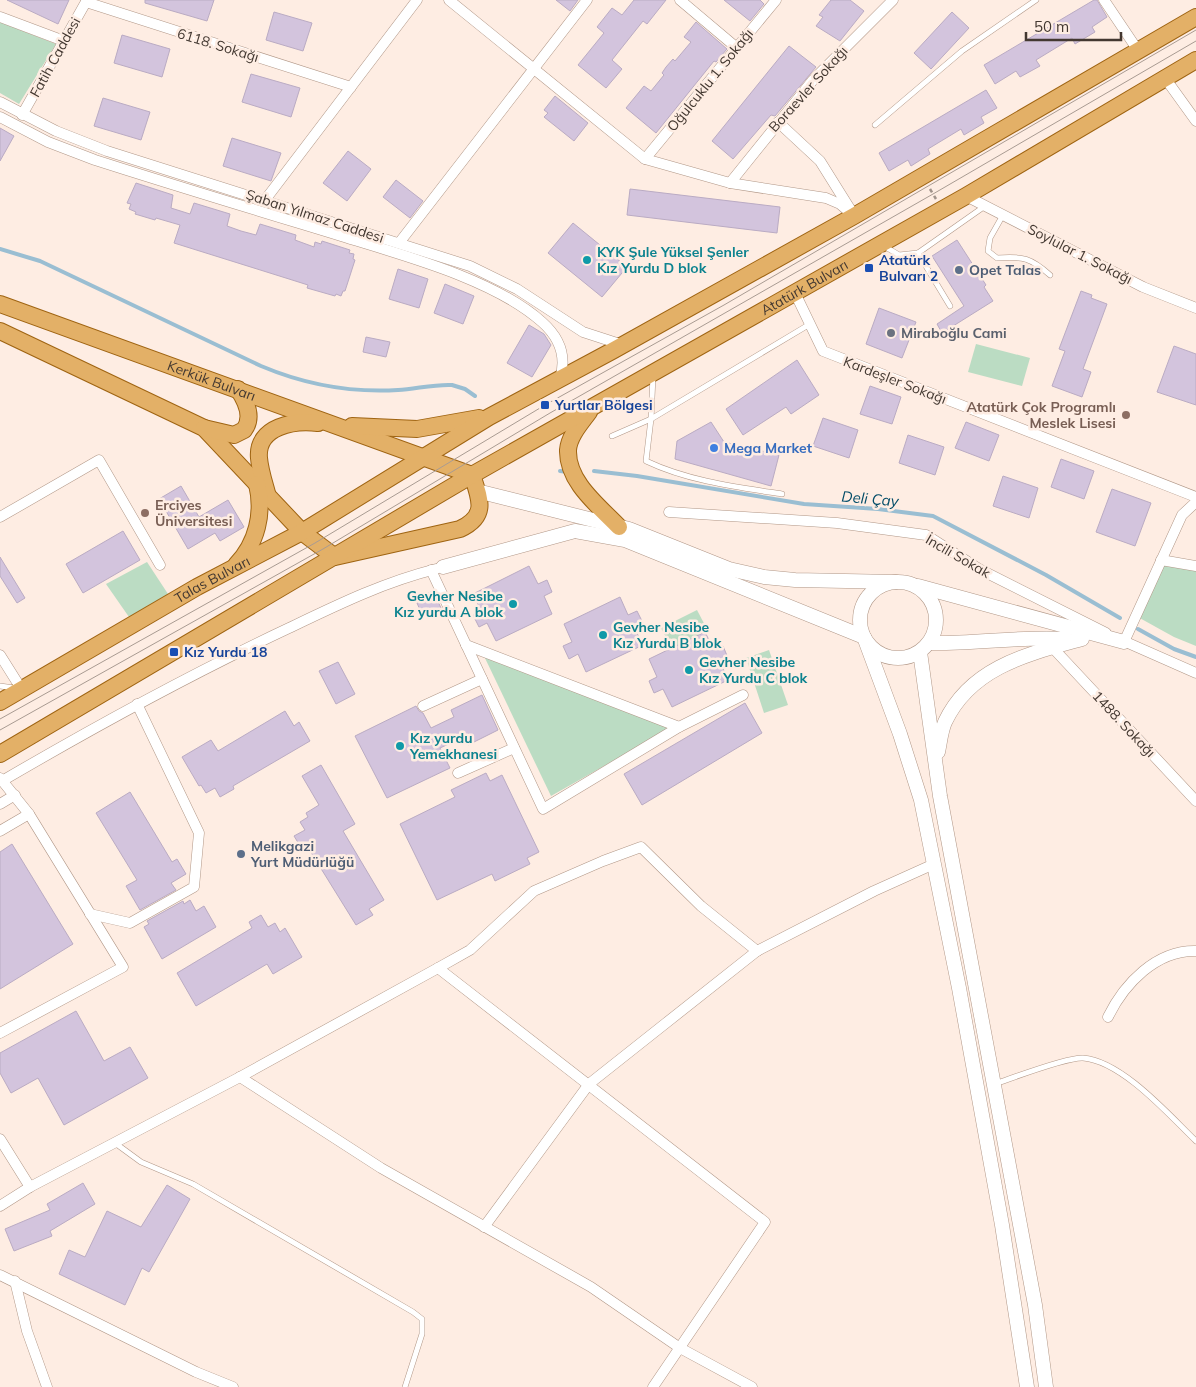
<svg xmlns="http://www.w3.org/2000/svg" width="1196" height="1387" font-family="Mulish,sans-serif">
  <rect width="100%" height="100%" fill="#feede3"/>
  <g fill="#bbdcc3">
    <polygon points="0,22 56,44 19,104 0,93"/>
    <polygon points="976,344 1030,358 1022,386 968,372"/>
    <polygon points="147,562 168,594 129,617 106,584"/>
    <polygon points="1162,565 1196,571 1196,646 1174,637 1136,616"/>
    <polygon points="697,610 708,631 672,649 661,628"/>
    <polygon points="769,650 788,705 764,713 746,658"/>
    <polygon points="484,656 673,727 551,796"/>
  </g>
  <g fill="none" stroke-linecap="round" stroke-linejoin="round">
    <g stroke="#9abed2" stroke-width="4">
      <path d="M0,249L40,261L261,366C306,385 349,393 398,390C416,389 434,384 452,385L465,389L475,396"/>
      <polyline points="560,471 568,472"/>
      <polyline points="594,471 637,476 804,504 878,509 933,516 1046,575 1120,618"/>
      <polyline points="1138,629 1174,649 1196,657"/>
    </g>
  </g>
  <g fill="#d3c4dd" stroke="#baabc3">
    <polygon points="7,0 69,0 58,24"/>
    <polygon points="145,0 214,0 207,21 145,3"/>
    <polygon points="556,0 578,0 570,11"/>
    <polygon points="634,0 666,0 647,24 643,21 612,60 622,69 606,88 578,65 604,33 597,27 612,8 622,15"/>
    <polygon points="724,0 760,0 764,4 750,21"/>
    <polygon points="831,0 850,0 864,11 840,41 816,26 823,17 819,15"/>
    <polygon points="1094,0 1097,0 1107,17 1092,27 1095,32 1075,44 1072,38 1036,60 1040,66 1020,77 1016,71 995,84 984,65"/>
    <polygon points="274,12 312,23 303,51 266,40"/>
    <polygon points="952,12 969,28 931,69 914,53"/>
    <polygon points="696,22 727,49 716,62 714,61 656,133 626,108 644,86 651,91 664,75 662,73 666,67 673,59 675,61 691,42 684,37"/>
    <polygon points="122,35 170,49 162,77 114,63"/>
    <polygon points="789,46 816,67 775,116 771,115 733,159 712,141"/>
    <polygon points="251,74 300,88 291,117 242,102"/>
    <polygon points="986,90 997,108 981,117 984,123 964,135 961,129 928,149 930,154 911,166 908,160 889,171 879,153"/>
    <polygon points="555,96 588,123 574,141 544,117 548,113 544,110"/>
    <polygon points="103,98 150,112 141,140 94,126"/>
    <polygon points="0,128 14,136 0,161"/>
    <polygon points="232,138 281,153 271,181 223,166"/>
    <polygon points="348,151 371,169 347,201 323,183"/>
    <polygon points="396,180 423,201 410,218 383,197"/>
    <polygon points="136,183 173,195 171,208 190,214 194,203 230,214 227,226 241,231 256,235 260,224 296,235 295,240 314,247 315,242 321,244 322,241 350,250 349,253 354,254 353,259 355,260 345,291 343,291 341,296 336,294 335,296 307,288 308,285 289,279 174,243 180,225 156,218 155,220 135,214 136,212 129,209 131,204 127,203"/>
    <polygon points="630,189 780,207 777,233 627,215"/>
    <polygon points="573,223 627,267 602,297 548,253"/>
    <polygon points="957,240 986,285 984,287 993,301 942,333 937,324 964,306 932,256"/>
    <polygon points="398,269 428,279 419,308 389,299"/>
    <polygon points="445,284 474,296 463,324 434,313"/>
    <polygon points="1081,291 1092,295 1091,298 1107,304 1083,369 1091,372 1082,397 1052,386 1065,351 1059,349"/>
    <polygon points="879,308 916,322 902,358 866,344"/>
    <polygon points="529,325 544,334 551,345 532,377 507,363"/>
    <polygon points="366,337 390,342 386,357 363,352"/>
    <polygon points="1174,346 1196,354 1196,405 1157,392"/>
    <polygon points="797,360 819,395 791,414 786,407 743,435 726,409"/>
    <polygon points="870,386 901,397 892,424 860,414"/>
    <polygon points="823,418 858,430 849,458 813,446"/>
    <polygon points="711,422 724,442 779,455 771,486 675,459 677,441"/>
    <polygon points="966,422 999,435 989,461 955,448"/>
    <polygon points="908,435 944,447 935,475 899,463"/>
    <polygon points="1061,459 1094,471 1084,499 1051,487"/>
    <polygon points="1003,476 1038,488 1029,518 993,506"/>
    <polygon points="181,486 199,517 228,500 244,527 220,541 215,533 188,549 159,499"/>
    <polygon points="1112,489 1151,503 1135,546 1096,532"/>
    <polygon points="123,531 140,560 83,593 66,564"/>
    <polygon points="0,557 25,598 17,603 0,576"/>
    <polygon points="529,566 538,584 547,580 552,592 544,596 552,614 496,641 487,623 479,627 473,615 481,611 473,594"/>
    <polygon points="433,591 441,608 426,615 424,610 421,612 417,603 420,602 419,597"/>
    <polygon points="620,597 628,615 637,611 643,623 634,627 643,645 586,672 578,654 569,659 563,646 572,642 564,624"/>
    <polygon points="705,632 714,650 723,646 728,658 720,662 728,680 672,707 663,689 654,693 649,681 657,677 649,659"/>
    <polygon points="338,662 355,694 336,704 319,671"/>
    <polygon points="482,695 498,730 468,745 464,737 440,748 450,768 387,798 355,736 416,706 419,711 423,713 431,728 454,717 451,710"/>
    <polygon points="745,703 762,733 642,805 624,774"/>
    <polygon points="285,711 294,726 299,722 310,741 233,786 234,789 220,797 215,788 206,793 201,785 199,786 182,757 211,740 218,751"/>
    <polygon points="321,765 355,824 343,831 384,900 369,909 373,915 356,925 307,846 302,849 294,836 305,830 300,822 308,817 306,813 319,805 302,776"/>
    <polygon points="486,773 490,781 502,775 539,852 527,858 530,864 495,881 492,874 437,900 400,824 455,797 451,790"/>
    <polygon points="130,792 172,862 177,859 186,874 171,883 176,890 140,910 126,886 137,880 96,813"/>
    <polygon points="12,844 73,944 0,989 0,852"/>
    <polygon points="190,900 196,911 204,906 216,927 162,959 144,927 149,924 147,921 183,901 184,904"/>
    <polygon points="261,915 268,927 275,923 280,932 285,928 302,957 273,974 267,964 196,1006 177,973 252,928 249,922"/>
    <polygon points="76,1011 104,1061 130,1047 148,1078 64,1125 38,1078 11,1093 0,1073 0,1053"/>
    <polygon points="83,1183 95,1204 50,1231 52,1236 14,1251 5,1229 50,1210 47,1204"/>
    <polygon points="167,1185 190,1199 149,1272 142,1268 125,1305 59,1274 69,1250 85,1257 107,1211 141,1227"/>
  </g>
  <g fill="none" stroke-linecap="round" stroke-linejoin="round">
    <defs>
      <g id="service">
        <polyline points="875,125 962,51 1036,0"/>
        <path d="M1003,215L990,238L988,251L997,258C1023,256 1031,258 1050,275"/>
        <polyline points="884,246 899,255 918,253 985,206"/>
        <polyline points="918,253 950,306"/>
        <path d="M653,376L651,419L646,461C688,481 736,487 782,494"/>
        <polyline points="612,436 651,419 810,324"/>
        <polyline points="0,686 14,688"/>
        <path d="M995,1084C1012,1078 1067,1057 1083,1058C1122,1061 1169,1115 1196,1141"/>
        <polyline points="115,1143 141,1162 193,1184 413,1312 422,1319 422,1334 405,1387"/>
      </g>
      <g id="minor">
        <polyline points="449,0 645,159 730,183 826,198 840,204 854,216"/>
        <polyline points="680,0 737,48"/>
        <polyline points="1104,0 1139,52"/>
        <polyline points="86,2 351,87"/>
        <polyline points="0,17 64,41"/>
        <polyline points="1165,78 1196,121"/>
        <polyline points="0,102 56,131 107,151 470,266 517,289 583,332 623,345"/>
        <polyline points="22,115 87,0"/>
        <path d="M0,117L48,142L95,160C176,186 259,211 341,236C402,255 494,279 542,322C559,337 567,356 560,379"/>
        <polyline points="778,122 820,161 850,209"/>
        <polyline points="645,159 776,0"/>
        <polyline points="730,183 813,80 893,0"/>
        <polyline points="966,196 1143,287 1196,308"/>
        <polyline points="265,200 417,0"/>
        <polyline points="399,243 587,0"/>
        <polyline points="795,293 823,351 1196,497"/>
        <polyline points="669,512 837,523 926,535 979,569 1106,633"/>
        <polyline points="0,517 99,460 160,565"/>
        <polyline points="1161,560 1196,566"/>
        <polyline points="431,570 543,809 679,727 743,695"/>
        <polyline points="1119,639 1196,673"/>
        <polyline points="1124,642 1182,515 1196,502"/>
        <polyline points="466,645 679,727"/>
        <polyline points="1052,647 1196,801"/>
        <polyline points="0,655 22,690"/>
        <polyline points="423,706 482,679"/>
        <polyline points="458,773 514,748"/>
        <polyline points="0,778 29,814 123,967 0,1033"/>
        <path d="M2,781C96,726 191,674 289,628C337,605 384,582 436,569"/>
        <polyline points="0,804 15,795"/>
        <polyline points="0,831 29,814"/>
        <polyline points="90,914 130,923 194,887 199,833 137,704"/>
        <polyline points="438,968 765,1222 653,1387"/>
        <path d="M1108,1017C1124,984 1156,950 1196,951"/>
        <polyline points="240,1077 381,1168 591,1287 680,1348 752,1387"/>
        <polyline points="0,1139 30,1187"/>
        <polyline points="0,1206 30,1187 240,1077 438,968 470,950 534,891 603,861 641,847 701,906 757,951"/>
        <polyline points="484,1227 589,1084 666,1023 757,951 874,891 934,864"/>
        <polyline points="0,1275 196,1372 233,1387"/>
        <polyline points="15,1281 27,1331 47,1387"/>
      </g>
      <g id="tertiary">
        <polyline points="477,491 629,529 729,569 764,577 795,580 896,582"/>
        <polyline points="443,567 575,531 625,540 864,637 900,734 921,800 959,988 1002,1225 1027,1387"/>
        <circle cx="898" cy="620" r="38"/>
        <polyline points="918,586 1124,642"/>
        <path d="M929,643C975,644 1020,636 1066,639"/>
        <polyline points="920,652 940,796 1035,1305 1046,1387"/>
        <path d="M938,752C940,743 941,731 945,722C971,667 1028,654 1082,639"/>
      </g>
      <g id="primary">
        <path id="s1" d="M0,304L472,475C480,499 488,516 460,529L335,557L302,532L204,428L0,331"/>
        <path d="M589,412C581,423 569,436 568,450C567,482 599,506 619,527"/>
        <polyline points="352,426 417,429 479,418"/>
        <path d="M204,428L234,435L244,430C254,417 246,401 238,389"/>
        <path d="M267,493C264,482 260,470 259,458C256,426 295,420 318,423"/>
        <path d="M236,565C257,543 264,513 257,484"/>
        <path id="s2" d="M0,702L197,587L302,532L489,417L612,351L854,216L1196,17"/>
        <path id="s3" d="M0,754L472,475L966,196L1196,60"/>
      </g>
    </defs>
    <use href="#service" stroke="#b19787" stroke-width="6"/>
    <use href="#minor" stroke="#b19787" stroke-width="11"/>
    <use href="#tertiary" stroke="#b19787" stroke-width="15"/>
    <use href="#primary" stroke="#9f6412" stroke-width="18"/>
    <polyline stroke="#a1938b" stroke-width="2.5" stroke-dasharray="4 4" stroke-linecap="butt" points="930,189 936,199"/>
    <use href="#service" stroke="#fff" stroke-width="5"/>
    <use href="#minor" stroke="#fff" stroke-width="10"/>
    <use href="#tertiary" stroke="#fff" stroke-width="14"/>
    <use href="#primary" stroke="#e3b067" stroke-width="16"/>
    <g stroke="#a99b92" stroke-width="1">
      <polyline points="0,719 315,543 545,405 724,305 1196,30"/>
      <polyline points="0,730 323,549 550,413 933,194 1196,41"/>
    </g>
  </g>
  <g fill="#0f9aa8" stroke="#feede3" stroke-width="2">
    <circle cx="587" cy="260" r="5"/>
    <circle cx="513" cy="604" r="5"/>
    <circle cx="603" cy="635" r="5"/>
    <circle cx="689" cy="670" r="5"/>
    <circle cx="400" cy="746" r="5"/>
  </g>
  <g fill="#1a4fb4" stroke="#feede3" stroke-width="2">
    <rect x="864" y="263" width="10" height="10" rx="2.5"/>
    <rect x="540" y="400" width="10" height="10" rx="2.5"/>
    <rect x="169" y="647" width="10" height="10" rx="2.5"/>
  </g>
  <g fill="#5c6f8a" stroke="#feede3" stroke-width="2">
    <circle cx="959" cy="270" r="5"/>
    <circle cx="241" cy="854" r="5"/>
  </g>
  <circle fill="#6b7280" stroke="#feede3" stroke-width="2" cx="891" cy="333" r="5"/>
  <g fill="#8d6e63" stroke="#feede3" stroke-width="2">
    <circle cx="1126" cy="415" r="5"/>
    <circle cx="145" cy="513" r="5"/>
  </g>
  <circle fill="#3f7fe0" stroke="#feede3" stroke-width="2" cx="714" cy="448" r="5"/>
  <g text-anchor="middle" stroke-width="5" stroke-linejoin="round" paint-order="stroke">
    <g font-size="14" fill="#433831" stroke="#feede3">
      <text transform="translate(218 45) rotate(17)" y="5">6118. Sokağı</text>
      <text transform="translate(55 57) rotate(-61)" y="5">Fatih Caddesi</text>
      <text transform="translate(710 80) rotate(-51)" y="5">Oğulcuklu 1. Sokağı</text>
      <text transform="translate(808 89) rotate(-48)" y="5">Boraevler Sokağı</text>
      <text transform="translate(315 216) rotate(18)" y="5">Şaban Yılmaz Caddesi</text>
      <text transform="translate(1080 254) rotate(27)" y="5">Soylular 1. Sokağı</text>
      <text dy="5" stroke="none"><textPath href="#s3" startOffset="930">Atatürk Bulvarı</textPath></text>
      <text dy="5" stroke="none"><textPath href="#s1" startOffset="225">Kerkük Bulvarı</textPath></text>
      <text transform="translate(895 380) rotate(21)" y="5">Kardeşler Sokağı</text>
      <text transform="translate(958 556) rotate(30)" y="5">İncili Sokak</text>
      <text dy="5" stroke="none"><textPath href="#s2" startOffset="245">Talas Bulvarı</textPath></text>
      <text transform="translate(1124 724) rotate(47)" y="5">1488. Sokağı</text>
    </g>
    <g font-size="14" font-weight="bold" fill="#0d838f" stroke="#feede3" text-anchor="start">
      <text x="597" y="257">KYK Şule Yüksel Şenler<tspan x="597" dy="16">Kız Yurdu D blok</tspan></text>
      <text x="503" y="601" text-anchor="end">Gevher Nesibe<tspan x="503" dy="16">Kız yurdu A blok</tspan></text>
      <text x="613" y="632">Gevher Nesibe<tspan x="613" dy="16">Kız Yurdu B blok</tspan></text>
      <text x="699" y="667">Gevher Nesibe<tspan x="699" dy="16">Kız Yurdu C blok</tspan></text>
      <text x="410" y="743">Kız yurdu<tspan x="410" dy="16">Yemekhanesi</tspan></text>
    </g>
    <g font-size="14" font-weight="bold" fill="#164399" stroke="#feede3" text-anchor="start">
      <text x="879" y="265">Atatürk<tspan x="879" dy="16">Bulvarı 2</tspan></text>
      <text x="555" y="410">Yurtlar Bölgesi</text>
      <text x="184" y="657">Kız Yurdu 18</text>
    </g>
    <g font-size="14" font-weight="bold" fill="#4e5e75" stroke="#feede3" text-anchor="start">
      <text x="969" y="275">Opet Talas</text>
      <text x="251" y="851">Melikgazi<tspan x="251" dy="16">Yurt Müdürlüğü</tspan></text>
    </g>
    <g font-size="14" font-weight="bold" fill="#5b616d" stroke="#feede3" text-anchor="start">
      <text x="901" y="338">Miraboğlu Cami</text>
    </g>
    <g font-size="14" font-weight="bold" fill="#785e54" stroke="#feede3" text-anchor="end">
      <text x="1116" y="412">Atatürk Çok Programlı<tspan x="1116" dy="16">Meslek Lisesi</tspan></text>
      <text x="155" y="510" text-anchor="start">Erciyes<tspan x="155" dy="16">Üniversitesi</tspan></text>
    </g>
    <g font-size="14" font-weight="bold" fill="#366cbe" stroke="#feede3" text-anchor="start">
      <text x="724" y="453">Mega Market</text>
    </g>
    <g font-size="15" font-style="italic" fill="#024c68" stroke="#feede3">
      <text transform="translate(870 499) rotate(5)" y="5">Deli Çay</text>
    </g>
  </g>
  <path d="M1026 32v8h95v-8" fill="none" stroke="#433831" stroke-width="2.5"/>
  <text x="1034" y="32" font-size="15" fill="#433831" stroke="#feede3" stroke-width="4" paint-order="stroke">50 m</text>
</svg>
